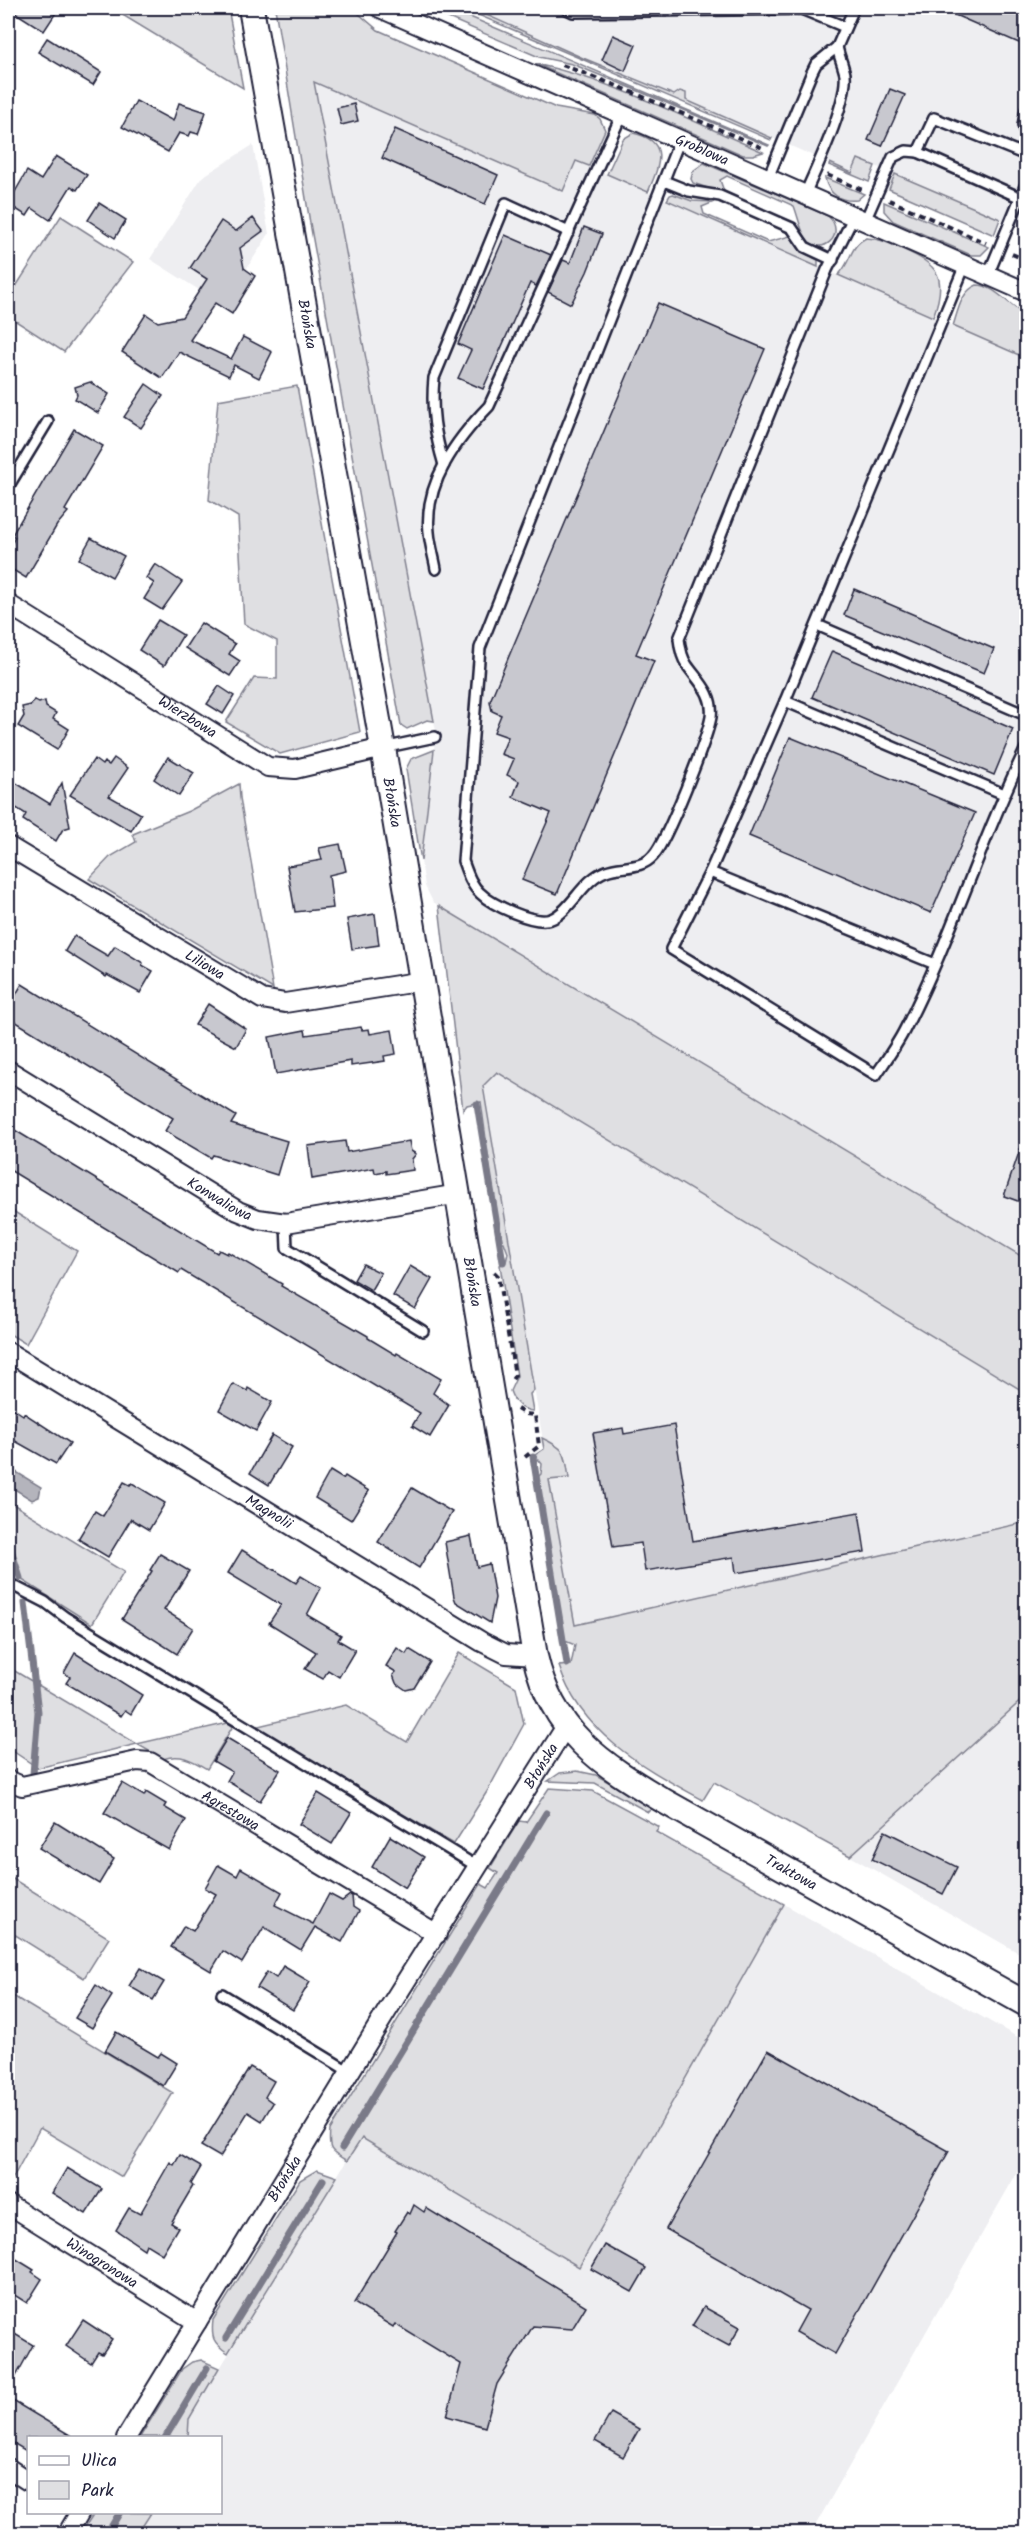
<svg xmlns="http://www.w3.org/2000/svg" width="1034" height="2541" font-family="Kalam,sans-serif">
  <rect width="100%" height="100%" fill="#fff"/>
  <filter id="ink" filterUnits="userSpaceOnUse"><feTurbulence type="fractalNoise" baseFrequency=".0167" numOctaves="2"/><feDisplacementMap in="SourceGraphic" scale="12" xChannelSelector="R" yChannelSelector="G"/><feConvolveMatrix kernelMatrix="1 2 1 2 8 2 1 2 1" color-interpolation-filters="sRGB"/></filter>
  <g filter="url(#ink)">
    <g fill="#eeeef1">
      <polygon points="471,8 1026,8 1026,239 1020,236 1020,227 859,159 852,173 686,100 680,91 674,95 583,58"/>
      <polygon points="314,81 563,191 576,161 1026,358 1026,1259 433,902 425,886 421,861 436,731 434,721"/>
      <polygon points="253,145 269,234 223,305 150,259 202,177"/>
      <polygon points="497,1072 1026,1393 1026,1522 574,1625 483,1085"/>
      <polygon points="1026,1696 1026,1957 850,1856"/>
      <polygon points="784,1904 1026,2042 1026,2157 811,2533 138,2534 151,2513 220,2512 220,2438 188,2437 189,2419 361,2137 579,2267"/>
    </g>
    <g fill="#dfdfe2" stroke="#80808e" stroke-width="1.5">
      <polygon points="111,8 228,8 243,88"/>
      <polygon points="275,8 352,8 378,30 556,108 595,115 600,119 605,130 589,166 576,161 563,191 314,82 434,721 427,720 407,729 401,725 310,223"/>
      <polygon points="425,8 449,8 769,145 768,146 622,84 572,64 539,57"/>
      <polygon points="462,8 471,8 583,58 674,95 680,91 686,93 686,100 772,138 771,140"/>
      <path d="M536,64C615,81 689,120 763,152L753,155H743Z"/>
      <path d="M633,133C671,141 659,166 648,192L607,174L623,139Z"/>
      <polygon points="858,159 875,166 869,182 829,165 830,163 852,173"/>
      <path d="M704,163L828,216C848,234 821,259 806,238C800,229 798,216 794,206L727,176L720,180L725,194L693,183L691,179L693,171Z"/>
      <polygon points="895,174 1000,219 994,235 889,189"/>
      <path d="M825,178L864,194L857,200C841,202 828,194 825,178Z"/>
      <polygon points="673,194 692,201 714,202 702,207 704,214 768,242 790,236 802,252 818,260 818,267 667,200 670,195"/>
      <polygon points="884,202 989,247 981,255 971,255 893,221 884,211"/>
      <polygon points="61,216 133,262 64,352 8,316 8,299"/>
      <path d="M866,238C879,238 890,244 902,249C939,265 948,277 933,317L838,275C851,264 849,246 866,238Z"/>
      <path d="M977,285C995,285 1010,307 1026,315V358L953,326C958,311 961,291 977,285Z"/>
      <polygon points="297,386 360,732 280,754 226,722 254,678 277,679 277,641 244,624 238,517 209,500 218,400"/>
      <polygon points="434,750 421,861 406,769 411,759"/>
      <polygon points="239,784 240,798 273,989 89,879 110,857 136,842 133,834 189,811"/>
      <path d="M439,906L1026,1259V1393L497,1072L483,1086L534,1390L530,1394L533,1411C521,1410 514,1402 510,1391L517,1376L500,1265L506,1262L508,1253L504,1242H500L481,1102L467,1105L463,1110Z"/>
      <polygon points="8,1208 77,1251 26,1344 8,1333"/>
      <path d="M542,1438C566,1449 565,1452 569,1478L549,1480L575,1625L1026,1522V1696L850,1856L714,1782L703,1800C645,1768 581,1735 559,1666L571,1665L575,1645L565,1641L538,1477L541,1474L542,1464L535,1455L544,1449Z"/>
      <polygon points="8,1501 124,1572 92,1624 8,1571"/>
      <polygon points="459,1653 516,1687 524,1724 488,1790 454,1844 254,1727 346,1705 407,1742"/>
      <path d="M8,1667L137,1744L228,1723L233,1726L207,1769C192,1760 181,1753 163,1759L137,1744L38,1768L11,1750H8Z"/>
      <polygon points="577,1771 596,1775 653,1807 648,1812 595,1783 548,1781 560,1773"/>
      <path d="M549,1788L593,1791L659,1827L656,1832L784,1904L579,2267L362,2138L347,2161C330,2151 328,2150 330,2130L481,1884L488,1888L498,1873L490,1868L519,1821L526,1822Z"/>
      <polygon points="8,1876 109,1938 84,1978 14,1934 8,1944"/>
      <polygon points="8,1993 173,2093 122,2177 40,2128 8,2187"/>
      <path d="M317,2170L337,2177L228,2353C213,2343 211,2338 213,2320L300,2180Z"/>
      <polygon points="201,2360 219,2368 189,2419 188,2437 140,2437 182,2369 192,2362"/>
      <polygon points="94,2513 94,2512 151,2513 138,2533 81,2533"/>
    </g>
    <polygon fill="#b4b4bc" stroke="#7a7a88" stroke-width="1.5" points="8,1467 41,1487 39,1497 32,1500 8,1485"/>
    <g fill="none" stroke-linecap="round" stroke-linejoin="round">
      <g stroke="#7a7a88" stroke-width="7">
        <polyline points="477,1104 503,1262"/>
        <polyline points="533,1457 567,1664"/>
        <polyline points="8,1540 20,1578"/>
        <polyline points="25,1603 38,1712 33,1774"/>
        <polyline points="8,1885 9,1882"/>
        <polyline points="342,2148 546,1813"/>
        <polyline points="226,2338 323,2180"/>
        <polyline points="165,2438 207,2368"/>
        <polyline points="107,2534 120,2512"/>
      </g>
    </g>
    <g fill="#c8c8cf" stroke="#22223b" stroke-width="1.5">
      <polygon points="8,8 59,8 44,31"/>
      <polygon points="939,8 1026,8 1026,46"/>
      <polygon points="613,35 636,45 625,71 602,60"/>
      <polygon points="47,38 101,72 93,85 38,52"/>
      <polygon points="890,89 905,95 882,146 868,140"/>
      <polygon points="136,101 173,121 179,103 206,112 198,134 191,132 189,136 179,133 168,152 122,127"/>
      <polygon points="354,104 358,121 341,125 337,108"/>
      <polygon points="395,129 498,175 485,204 382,158"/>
      <polygon points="56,156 87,175 77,190 71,186 50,220 32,208 27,216 8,204 27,171 41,180"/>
      <polygon points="99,203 126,220 115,238 88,220"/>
      <polygon points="253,218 263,231 240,248 244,268 255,276 232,314 215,303 190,340 231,359 243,337 272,352 259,378 234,365 229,376 179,352 162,378 122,352 146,314 158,322 182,317 207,279 190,268 221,221 236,231"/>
      <polygon points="584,227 602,234 587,272 571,304 548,292 563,260 570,263"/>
      <polygon points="505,235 551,255 536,286 530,283 483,389 458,378 471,350 458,344"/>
      <polygon points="658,303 765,349 636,654 654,661 557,894 522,880 551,813 513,797 519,781 507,775 514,759 501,754 508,737 494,732 501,715 492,711 490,701"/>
      <polygon points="90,382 109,394 98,413 75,399 77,395 75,387"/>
      <polygon points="146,384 163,396 141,428 124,417"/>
      <polygon points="74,429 103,446 65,510 68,512 57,525 26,578 8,567 8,550 15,537 12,535"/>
      <polygon points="91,538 124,556 112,577 79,559"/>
      <polygon points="155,564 182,582 162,610 144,599 154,583 146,578"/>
      <polygon points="854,589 994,649 984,673 844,615"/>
      <polygon points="158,620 183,635 164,666 139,650"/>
      <polygon points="201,623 235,644 229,654 240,661 230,676 185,648"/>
      <polygon points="832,651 1013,729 994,775 812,697"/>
      <polygon points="219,686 234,696 223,714 207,704"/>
      <polygon points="34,700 39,703 45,701 46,707 56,713 53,719 69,729 57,750 18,726 24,716 22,707 31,705"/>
      <polygon points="790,737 975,813 931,913 749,836"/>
      <polygon points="168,757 194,773 179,796 154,779"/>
      <polygon points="114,758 128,768 109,796 141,814 131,831 70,795 94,759 102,765 104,762 109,765"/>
      <polygon points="8,778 50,804 62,783 70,827 63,829 56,841 23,820 26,814 8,803"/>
      <polygon points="340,844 346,871 329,875 333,908 295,912 287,866 322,860 319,848"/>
      <polygon points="375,914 379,945 352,949 347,919"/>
      <polygon points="74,936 108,956 115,946 143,963 142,965 153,971 140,993 107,975 106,977 65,951"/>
      <polygon points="22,984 236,1116 231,1124 287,1141 277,1175 213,1155 211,1158 165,1131 173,1118 8,1017 8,1008"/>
      <polygon points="208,1004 246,1029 236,1047 195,1025"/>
      <polygon points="361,1027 362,1030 369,1029 370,1034 392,1030 396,1054 384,1056 385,1061 351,1066 351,1061 276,1074 269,1037 305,1030 306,1035"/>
      <polygon points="8,1126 217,1253 219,1250 227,1254 228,1252 282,1284 281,1286 368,1336 368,1338 396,1355 397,1353 441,1379 433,1393 449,1405 430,1437 412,1426 420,1413 181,1270 179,1273 8,1169"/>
      <polygon points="1024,1138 1026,1139 1026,1204 1004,1196"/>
      <polygon points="345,1141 347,1152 409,1141 411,1151 416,1154 412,1159 413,1170 386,1174 386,1171 375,1173 374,1168 312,1179 308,1146"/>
      <polygon points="363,1264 381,1273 371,1290 354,1280"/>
      <polygon points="410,1266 432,1279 415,1309 393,1296"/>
      <polygon points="233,1384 247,1391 248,1388 272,1402 256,1431 219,1410"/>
      <polygon points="8,1405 23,1415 24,1413 70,1443 56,1464 8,1437"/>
      <polygon points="674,1425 693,1541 859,1512 865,1552 736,1573 734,1557 645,1571 641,1543 613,1547 593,1433 623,1428 624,1434"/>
      <polygon points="272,1435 292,1447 269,1485 250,1473"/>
      <polygon points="330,1471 343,1479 345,1476 369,1491 351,1520 315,1498"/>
      <polygon points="124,1482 130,1485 132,1483 165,1503 149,1530 131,1519 108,1557 78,1539 95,1511 103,1516"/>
      <polygon points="412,1488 452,1512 419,1568 378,1542"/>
      <polygon points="471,1536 477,1567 489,1564 495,1598 490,1623 456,1602 454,1597 445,1542"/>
      <polygon points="242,1550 296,1583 301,1576 321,1588 307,1615 341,1635 338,1640 355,1650 339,1677 328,1670 323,1679 305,1669 316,1652 269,1623 281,1605 228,1573"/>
      <polygon points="160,1554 189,1571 164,1610 193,1628 177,1654 122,1619 152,1571 150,1570"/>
      <polygon points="397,1648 406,1654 409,1649 430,1662 414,1688 406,1690 396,1683 393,1675 396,1672 386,1666"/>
      <polygon points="75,1653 142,1695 131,1714 125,1710 121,1716 66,1683 70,1677 64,1673"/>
      <polygon points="227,1738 280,1770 260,1801 227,1781 232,1772 213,1761"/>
      <polygon points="122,1783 144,1796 146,1792 166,1804 164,1807 186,1820 169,1850 104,1813"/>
      <polygon points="318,1793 351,1813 332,1844 299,1824"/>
      <polygon points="55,1822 114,1859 99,1884 39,1848"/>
      <polygon points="885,1831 957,1867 943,1894 872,1859"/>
      <polygon points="390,1836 424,1857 405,1888 372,1867"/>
      <polygon points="218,1865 237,1876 241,1868 282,1892 275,1905 313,1924 329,1894 342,1901 350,1895 352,1896 353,1907 359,1911 342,1942 315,1927 301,1950 264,1927 242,1963 223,1951 211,1971 171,1947 184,1926 193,1931 216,1894 205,1888"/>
      <polygon points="283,1966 310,1982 293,2010 257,1988 267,1972 276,1978"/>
      <polygon points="140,1968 164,1982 153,2000 129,1986"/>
      <polygon points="96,1985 112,1996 92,2028 75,2018"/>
      <polygon points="116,2032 158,2057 161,2053 177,2063 163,2086 105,2051"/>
      <polygon points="768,2050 949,2151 835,2354 796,2332 808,2310 666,2229"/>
      <polygon points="250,2067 274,2081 265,2097 273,2103 262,2121 248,2112 220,2157 201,2146"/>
      <polygon points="180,2155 201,2167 191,2184 193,2186 171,2223 178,2227 162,2254 146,2244 144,2249 116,2230 129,2208 140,2214 170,2162 174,2165"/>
      <polygon points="67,2168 102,2189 86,2214 52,2193"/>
      <polygon points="414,2205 424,2212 426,2208 586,2306 572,2329 533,2326 497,2384 485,2427 447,2416 461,2364 395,2324 393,2327 354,2303 397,2232 395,2231 407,2212 410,2214"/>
      <polygon points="605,2245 646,2268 632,2292 591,2269"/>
      <polygon points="8,2254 34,2270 32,2272 42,2279 27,2303 8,2291"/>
      <polygon points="704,2307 740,2327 729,2346 692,2326"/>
      <polygon points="83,2320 112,2339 102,2354 98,2352 91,2363 66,2346"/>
      <polygon points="8,2330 33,2345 8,2391"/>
      <polygon points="8,2398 75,2438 28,2438 28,2452 8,2440"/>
      <polygon points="611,2413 639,2429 623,2457 595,2441"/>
    </g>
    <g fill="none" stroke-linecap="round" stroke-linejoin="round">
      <defs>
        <g id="lane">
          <polyline points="565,8 573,12 803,9"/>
          <polyline points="799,8 845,27"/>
          <polyline points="1026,110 1023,125 1026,136"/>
          <path d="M680,139L480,648L463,861C467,872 471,885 480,893C492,905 534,925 551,919C571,911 583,879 606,871C621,865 641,870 653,856C667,841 707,739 711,717C714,694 699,682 687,665C682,658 680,648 679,639L827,270L854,216"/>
          <polyline points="768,178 812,72 816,64 837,47 854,8"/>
          <polyline points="664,181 689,191 720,196 792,228 805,247 833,260"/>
          <path d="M805,194C817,167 848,102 845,74C843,65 839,56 837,47"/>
          <polyline points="1021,198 918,152 934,118 1026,155"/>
          <polyline points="865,221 893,157 906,151 918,152"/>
          <polyline points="988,275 1026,184"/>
          <path d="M444,465C435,435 431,410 434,378L506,203L569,232"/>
          <polyline points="8,487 48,421"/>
          <path d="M436,569C434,557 430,545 429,532C424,483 456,440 489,406L622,114"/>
          <polyline points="817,625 1026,715"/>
          <polyline points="785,701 1004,794"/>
          <polyline points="383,748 435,737"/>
          <path d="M710,872L671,949L876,1075C886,1060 897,1045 905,1029C952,938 981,839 1026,748"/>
          <polyline points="935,964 710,872 785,701 965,265"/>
          <polyline points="286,1223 287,1248 423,1331"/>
          <polyline points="8,1583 45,1602 65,1617 478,1867"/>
          <polyline points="222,1994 350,2072"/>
        </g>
        <g id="street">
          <path id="s1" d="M380,8L1026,292"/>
          <path id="s2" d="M8,604L268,767L295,769L383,748"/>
          <path id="s3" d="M8,846L262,999L285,1003L423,981"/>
          <path id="s4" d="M8,1070L238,1211L258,1219L286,1223L459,1194"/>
          <path id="s5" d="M8,1352L482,1642L506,1654L535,1656"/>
          <path id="s6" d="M8,1780L22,1786L137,1761L150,1762L437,1934"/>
          <path id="s7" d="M8,2204L197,2322"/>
          <path id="s8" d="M126,2438L387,2011L566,1726"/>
          <polyline points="8,2468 28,2481"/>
          <polyline points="67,2534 80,2512"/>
        </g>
        <g id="secondary">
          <path id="s9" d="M251,8L383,748L535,1656C552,1732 601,1764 664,1801L1026,2004"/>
        </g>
      </defs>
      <use href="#lane" stroke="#22223b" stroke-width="14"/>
      <use href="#street" stroke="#22223b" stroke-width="22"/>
      <use href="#secondary" stroke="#22223b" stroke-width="28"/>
      <g stroke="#22223b" stroke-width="4" stroke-dasharray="6 4.5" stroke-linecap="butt">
        <polyline points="562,65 620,87 765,149"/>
        <polyline points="827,175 865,191"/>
        <polyline points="889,200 986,243"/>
        <polyline points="1012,254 1026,260"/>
        <polyline points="494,1272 498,1276 515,1375 512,1380"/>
        <polyline points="517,1409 525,1414 535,1415 539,1446 525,1457"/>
      </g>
      <use href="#lane" stroke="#fff" stroke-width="9"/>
      <use href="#street" stroke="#fff" stroke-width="18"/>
      <use href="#secondary" stroke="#fff" stroke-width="24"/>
    </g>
  </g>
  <g text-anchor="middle" stroke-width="6" stroke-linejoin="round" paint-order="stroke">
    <g font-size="15" fill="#22223b" stroke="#fff">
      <text dy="5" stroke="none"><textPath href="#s1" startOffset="352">Groblowa</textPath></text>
      <text dy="5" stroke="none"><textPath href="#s9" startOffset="321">Błońska</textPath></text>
      <text dy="5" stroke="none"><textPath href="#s2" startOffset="212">Wierzbowa</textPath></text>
      <text dy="5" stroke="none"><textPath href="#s9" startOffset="807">Błońska</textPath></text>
      <text dy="5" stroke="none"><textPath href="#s3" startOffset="230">Liliowa</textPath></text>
      <text dy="5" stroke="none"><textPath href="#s4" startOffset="248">Konwaliowa</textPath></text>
      <text dy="5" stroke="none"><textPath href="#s9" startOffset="1293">Błońska</textPath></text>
      <text dy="5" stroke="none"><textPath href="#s5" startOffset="306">Magnolii</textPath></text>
      <text dy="5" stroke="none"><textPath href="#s8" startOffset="790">Błońska</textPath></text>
      <text dy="5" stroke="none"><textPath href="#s6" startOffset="240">Agrestowa</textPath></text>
      <text dy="5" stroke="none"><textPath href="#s9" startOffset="2019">Traktowa</textPath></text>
      <text dy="5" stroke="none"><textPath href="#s8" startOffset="304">Błońska</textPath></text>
      <text dy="5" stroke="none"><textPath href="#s7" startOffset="111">Winogronowa</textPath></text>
    </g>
  </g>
  <rect width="1034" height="2541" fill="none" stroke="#fff" stroke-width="30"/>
  <rect x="15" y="15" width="1004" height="2511" fill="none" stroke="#22223b" stroke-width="2" filter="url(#ink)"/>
  <rect x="27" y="2436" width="195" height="78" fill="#ffffff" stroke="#a7a7b1" stroke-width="1.5"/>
  <rect x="39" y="2456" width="30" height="9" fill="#ffffff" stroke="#a7a7b1" stroke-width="1.5"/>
  <text x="81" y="2466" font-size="18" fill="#22223b">Ulica</text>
  <rect x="39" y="2481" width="30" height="18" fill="#dfdfe2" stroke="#a7a7b1" stroke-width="1.5"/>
  <text x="81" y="2496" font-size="18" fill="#22223b">Park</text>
</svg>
